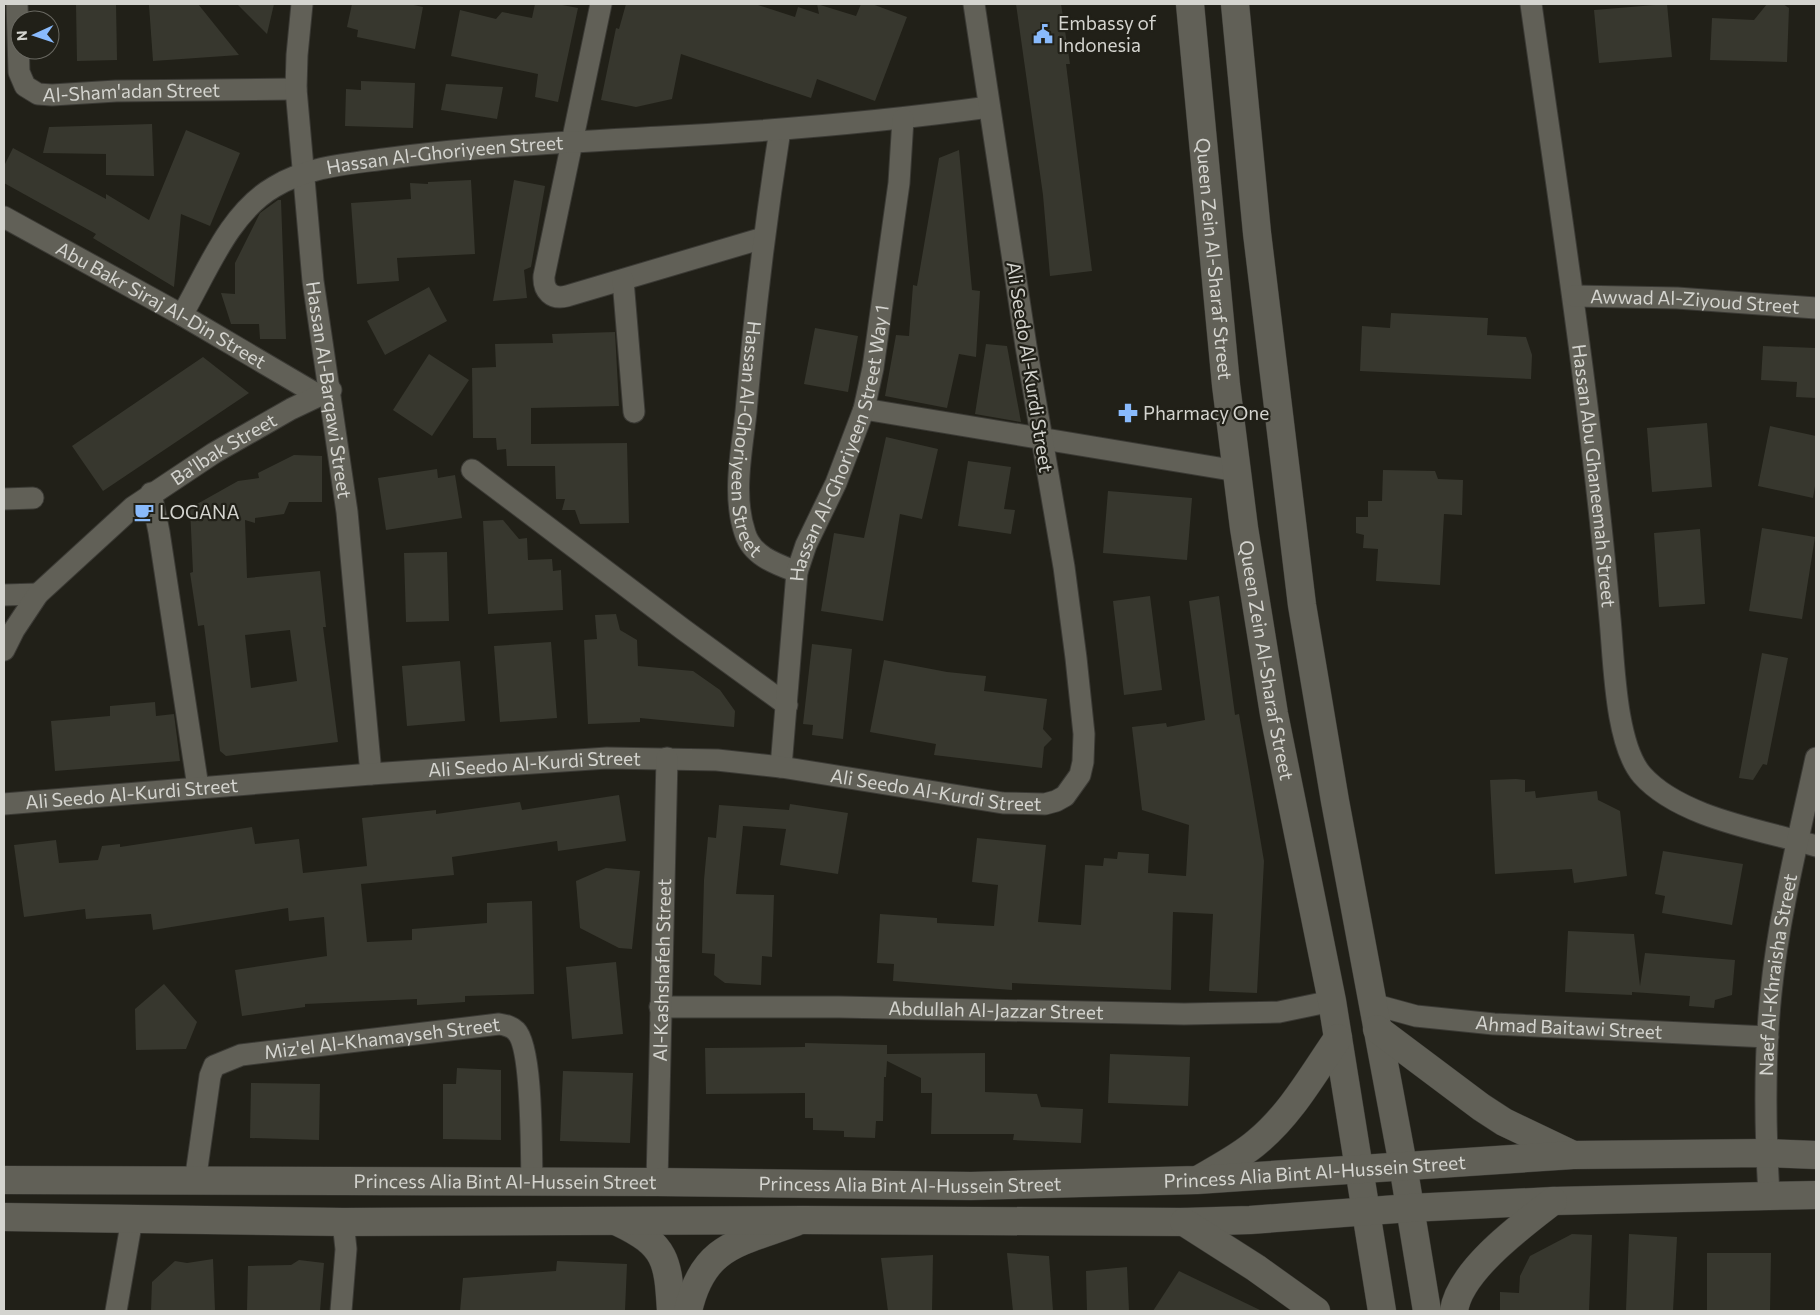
<svg xmlns="http://www.w3.org/2000/svg" width="1820" height="1315" font-family="Commissioner,sans-serif">
  <rect width="100%" height="100%" fill="#212018"/>
  <g fill="#37372e" fill-rule="evenodd">
    <polygon points="76,4 116,4 117,60 77,61"/>
    <polygon points="167,4 198,4 239,55 153,61 149,5"/>
    <polygon points="237,4 274,4 267,34"/>
    <polygon points="352,4 409,4 423,7 415,49 357,37 358,30 347,27"/>
    <polygon points="535,4 557,4 578,8 558,102 535,97 538,74 451,56 460,10 496,19 502,12 532,18"/>
    <polygon points="626,4 755,4 795,17 798,7 819,14 817,4 856,16 861,4 872,4 907,17 875,101 817,79 811,98 681,54 672,99 636,107 601,100 616,28 619,29"/>
    <polygon points="1016,4 1061,4 1070,64 1066,64 1092,271 1050,276 1043,195"/>
    <polygon points="1667,4 1672,57 1599,63 1594,10"/>
    <polygon points="1767,4 1783,4 1789,8 1787,62 1710,60 1712,18 1754,20"/>
    <polygon points="361,81 415,83 413,128 345,126 346,89 361,90"/>
    <polygon points="446,84 503,87 497,119 441,110"/>
    <polygon points="152,124 154,176 106,175 106,154 43,153 49,127"/>
    <polygon points="186,130 240,153 210,226 181,214 174,287 93,238 96,234 4,183 4,166 13,148 106,199 106,194 149,220"/>
    <polygon points="959,150 972,290 980,291 976,357 959,354 947,408 885,396 896,335 909,336 913,285 917,286 939,158"/>
    <polygon points="471,180 475,254 397,258 399,281 357,284 351,203 411,199 410,183 428,184 428,182"/>
    <polygon points="514,180 545,186 531,267 524,270 527,298 493,301"/>
    <polygon points="278,200 281,200 286,339 260,339 259,324 231,324 221,293 235,294 235,263 260,213"/>
    <polygon points="429,287 447,321 385,355 367,321"/>
    <polygon points="1391,313 1488,318 1487,335 1526,337 1532,355 1531,379 1360,371 1362,326 1390,328"/>
    <polygon points="815,328 858,336 848,392 804,384"/>
    <polygon points="615,332 619,406 531,408 531,444 627,443 629,523 580,524 575,510 562,510 565,499 556,499 555,466 507,466 506,449 497,450 496,438 473,438 472,368 496,367 495,344 553,343 552,334"/>
    <polygon points="986,344 1007,346 1021,422 975,414"/>
    <polygon points="1763,346 1816,348 1816,398 1796,397 1797,382 1761,380"/>
    <polygon points="429,354 469,380 432,436 393,410"/>
    <polygon points="203,357 249,393 103,491 72,446"/>
    <polygon points="1707,423 1712,487 1652,492 1647,428"/>
    <polygon points="1770,426 1816,436 1816,480 1813,498 1758,486"/>
    <polygon points="886,437 938,449 922,519 900,514 883,621 821,611 834,533 864,538"/>
    <path d="M294,455L322,456V502H289L284,514L255,518V523L245,520L247,578L320,571L326,627H323L338,742L226,756L220,751L204,625L198,626L190,573L193,572L190,508L238,481L259,478L258,473ZM290,630L297,681L251,688L245,635Z"/>
    <polygon points="968,461 1011,467 1004,509 1015,510 1011,534 958,526"/>
    <polygon points="437,469 438,478 455,475 462,518 386,530 378,478"/>
    <polygon points="1383,470 1435,471 1438,479 1463,480 1462,515 1444,514 1440,585 1376,581 1378,549 1363,548 1364,535 1356,533 1356,517 1368,517 1368,501 1382,501"/>
    <polygon points="1108,491 1192,498 1187,560 1103,553"/>
    <polygon points="503,520 519,539 527,538 528,560 552,559 553,571 561,570 563,610 488,614 483,521"/>
    <polygon points="1762,528 1815,537 1802,619 1749,611"/>
    <polygon points="1700,529 1705,604 1659,607 1654,533"/>
    <polygon points="447,552 449,621 406,622 404,553"/>
    <polygon points="1150,596 1162,690 1124,695 1113,601"/>
    <polygon points="1219,596 1235,715 1239,714 1264,861 1257,993 1209,991 1213,914 1173,912 1171,990 1012,983 1012,990 893,981 894,964 877,963 880,914 937,918 937,923 994,926 998,885 972,882 977,838 1046,845 1038,922 1081,925 1085,865 1103,866 1104,858 1117,859 1118,852 1149,854 1148,873 1186,876 1189,825 1142,810 1132,727 1166,723 1167,727 1205,720 1189,601"/>
    <polygon points="616,614 620,630 637,640 638,666 693,671 720,690 735,711 734,727 640,718 640,722 588,724 584,640 597,639 595,615"/>
    <polygon points="551,642 557,718 500,722 494,646"/>
    <polygon points="812,644 852,649 843,739 812,735 813,725 803,724"/>
    <polygon points="1762,653 1788,658 1767,765 1763,764 1753,780 1739,778"/>
    <polygon points="884,660 947,672 986,676 984,691 1047,699 1043,729 1052,739 1044,747 1042,768 934,755 936,744 870,732"/>
    <polygon points="460,661 465,721 407,726 402,666"/>
    <polygon points="155,702 156,716 174,714 180,761 55,771 51,721 110,716 110,706"/>
    <polygon points="1516,779 1525,780 1525,792 1535,791 1536,798 1597,791 1598,800 1620,811 1627,876 1574,883 1572,869 1495,874 1490,780"/>
    <polygon points="619,795 626,841 558,851 557,841 452,857 454,875 361,884 367,942 412,940 412,929 487,923 487,903 532,901 534,994 465,996 465,1002 417,1005 417,999 305,1004 305,1007 242,1016 235,970 327,956 324,917 289,921 288,908 153,930 151,914 86,919 85,909 24,917 14,845 56,840 59,863 98,860 102,846 120,844 120,847 252,827 255,844 299,839 303,873 367,866 362,818 436,810 436,814 520,802 522,810"/>
    <polygon points="790,804 848,813 838,874 780,865 786,829 743,826 736,894 774,895 772,957 762,956 761,985 725,983 714,975 715,954 702,953 704,880 708,837 716,838 719,805 789,810"/>
    <polygon points="1663,851 1743,864 1732,925 1662,913 1665,896 1655,894"/>
    <polygon points="606,868 640,871 632,949 619,948 580,928 576,881"/>
    <polygon points="1568,931 1634,934 1640,986 1645,953 1735,960 1732,995 1715,1000 1714,1008 1689,1006 1690,996 1632,992 1632,995 1565,992"/>
    <polygon points="616,962 623,1034 572,1039 566,967"/>
    <polygon points="164,984 197,1022 186,1049 136,1050 135,1009"/>
    <polygon points="805,1043 887,1045 887,1054 985,1053 985,1092 1037,1094 1041,1107 1083,1109 1081,1143 1013,1140 1014,1134 931,1134 932,1093 921,1093 921,1078 887,1061 886,1077 884,1077 883,1121 876,1121 875,1138 844,1137 844,1131 813,1130 813,1118 805,1118 805,1093 706,1094 705,1048 805,1047"/>
    <polygon points="1110,1054 1190,1057 1188,1106 1108,1103"/>
    <polygon points="457,1068 501,1070 501,1140 443,1139 443,1084 456,1084"/>
    <polygon points="563,1071 633,1073 630,1143 560,1141"/>
    <polygon points="251,1083 320,1084 319,1140 250,1138"/>
    <polygon points="1572,1234 1592,1235 1589,1311 1500,1311 1500,1292 1519,1293 1520,1276 1530,1256"/>
    <polygon points="1629,1234 1677,1237 1673,1311 1626,1311"/>
    <polygon points="1007,1253 1049,1256 1053,1311 1013,1311"/>
    <polygon points="1707,1253 1771,1253 1770,1311 1707,1311"/>
    <polygon points="933,1255 932,1311 888,1311 881,1258"/>
    <polygon points="213,1259 215,1310 151,1311 152,1282 175,1261 187,1263"/>
    <polygon points="299,1260 324,1263 320,1311 247,1310 248,1266 291,1265"/>
    <polygon points="557,1261 627,1264 625,1311 460,1311 463,1278 556,1271"/>
    <polygon points="1127,1267 1129,1311 1087,1311 1086,1271"/>
    <polygon points="1179,1271 1262,1311 1153,1311"/>
  </g>
  <g fill="none" stroke-linecap="round" stroke-linejoin="round">
    <defs>
      <g id="minor">
        <path id="s1" d="M17,4L19,72L25,86L38,94L52,95L116,91L296,89"/>
        <path id="s2" d="M302,4L297,55L296,89L308,224L313,281L347,512L371,774"/>
        <path d="M601,4L544,276C543,291 552,300 567,296L763,238"/>
        <path id="s3" d="M1531,4C1560,209 1592,413 1610,619C1614,660 1615,744 1642,775C1680,818 1763,830 1816,846"/>
        <path id="s4" d="M780,130C765,224 754,318 746,412C742,450 732,495 745,533C752,556 776,564 797,572"/>
        <path id="s5" d="M4,217L182,315L318,395"/>
        <polyline points="623,280 634,412"/>
        <path id="s6" d="M1574,296L1677,298L1816,308"/>
        <path id="s7" d="M182,315C207,272 229,213 274,187C307,167 347,164 384,159C477,146 569,142 662,137C772,131 880,122 989,107"/>
        <polyline points="864,409 1237,471"/>
        <polyline points="472,470 684,630 787,705"/>
        <polyline points="151,493 159,532 198,787"/>
        <polyline points="4,499 33,498"/>
        <polyline points="4,595 38,594"/>
        <path id="s8" d="M4,650L14,630L38,594L133,507L214,453L291,409L331,390"/>
        <path id="s9" d="M781,767L797,572L806,545L836,483L864,409L873,368L890,247L899,183L903,119"/>
        <path id="s10" d="M4,804L371,774L607,758L717,760L781,767L1003,803L1045,804L1056,801L1065,796L1080,775L1083,762L1084,734L1076,658L1064,567L1026,346L974,4"/>
        <path id="s11" d="M1372,1004L1416,1016L1494,1024L1768,1037"/>
        <path id="s12" d="M660,1007H839L1184,1014L1279,1012L1332,1001"/>
        <path id="s13" d="M195,1182L210,1076L214,1066L241,1055L499,1024C505,1025 511,1026 516,1031C533,1048 531,1153 532,1181"/>
        <path id="s14" d="M657,1182L667,758"/>
        <path id="s15" d="M1769,1195C1765,1129 1764,1060 1771,993C1779,914 1799,836 1816,758"/>
        <polyline points="116,1311 132,1219"/>
        <polyline points="341,1311 346,1249 343,1222"/>
      </g>
      <g id="tertiary">
        <path d="M618,1222C667,1245 668,1261 671,1311"/>
        <path d="M688,1311C703,1244 740,1243 796,1222"/>
      </g>
      <g id="secondary">
        <path id="s16" d="M1190,4L1226,385L1244,528L1274,714L1332,1001L1382,1311"/>
        <polyline points="1235,4 1257,233 1302,605 1335,801 1403,1165 1427,1311"/>
        <polyline points="1377,1029 1481,1107 1504,1122 1571,1154"/>
        <path d="M1201,1178C1220,1167 1241,1156 1257,1142C1291,1114 1313,1074 1338,1038"/>
        <path id="s17" d="M4,1180L657,1182L971,1186L1197,1180L1573,1155L1766,1153L1816,1155"/>
        <polyline points="4,1217 343,1222 803,1220 1184,1222 1250,1220 1410,1208 1553,1201 1816,1195"/>
        <polyline points="1184,1222 1256,1268 1316,1311"/>
        <path d="M1454,1311C1459,1271 1522,1225 1553,1201"/>
      </g>
    </defs>
    <use href="#minor" stroke="#3b3a35" stroke-width="23"/>
    <use href="#tertiary" stroke="#3b3a35" stroke-width="29"/>
    <use href="#secondary" stroke="#3b3a35" stroke-width="29"/>
    <use href="#minor" stroke="#616057" stroke-width="21"/>
    <use href="#tertiary" stroke="#616057" stroke-width="28"/>
    <use href="#secondary" stroke="#616057" stroke-width="28"/>
  </g>
  <defs>
    <symbol id="civic-bare" viewBox="-9 -9 18 18"><path d="M-.6-6.5H3V-4.5H.6V-3L4-1V1h2V6H-6V1h2V-1L-.6-3ZM-1.2 2.5V6h2.4V2.5Z" fill="#89bafc" stroke="#212018" stroke-width="2.5" paint-order="stroke"/></symbol>
    <symbol id="pharmacy-bare" viewBox="-9 -9 18 18"><path d="M-2-6h4v4h4v4h-4v4h-4v-4h-4v-4h4Z" fill="#89bafc" stroke="#212018" stroke-width="2.5" paint-order="stroke"/></symbol>
    <symbol id="cafe-bare" viewBox="-9 -9 18 18"><path d="M-5.5-4.5H6V0H3Q3 3.5 0 3.5H-2.5Q-5.5 3.5-5.5 0ZM3-3.2v2h1.7v-2ZM-6 4.5H4V6H-6Z" fill="#89bafc" stroke="#212018" stroke-width="2.5" paint-order="stroke"/></symbol>
  </defs>
  <g fill-rule="evenodd">
    <use href="#civic-bare" x="1029" y="20" width="28" height="28"/>
    <use href="#pharmacy-bare" x="1114" y="399" width="28" height="28"/>
    <use href="#cafe-bare" x="130" y="498" width="28" height="28"/>
  </g>
  <g text-anchor="middle" stroke-width="4.5" stroke-linejoin="round" paint-order="stroke">
    <g font-size="19" fill="#d4d4cf" stroke="#212018" text-anchor="start">
      <text x="1058" y="30">Embassy of<tspan x="1058" dy="22">Indonesia</tspan></text>
      <text x="1143" y="420">Pharmacy One</text>
      <text x="159" y="519">LOGANA</text>
    </g>
    <g font-size="19" fill="#d4d4cf" stroke="#212018">
      <text dy="7" stroke="none"><textPath href="#s1" startOffset="192">Al-Sham'adan Street</textPath></text>
      <text dy="7" stroke="none"><textPath href="#s7" startOffset="335">Hassan Al-Ghoriyeen Street</textPath></text>
      <text dy="7" stroke="none"><textPath href="#s16" startOffset="256">Queen Zein Al-Sharaf Street</textPath></text>
      <text dy="7" stroke="none"><textPath href="#s6" startOffset="121">Awwad Al-Ziyoud Street</textPath></text>
      <text dy="7" stroke="none"><textPath href="#s5" startOffset="180">Abu Bakr Siraj Al-Din Street</textPath></text>
      <text transform="translate(1030 367) rotate(81)" y="7">Ali Seedo Al-Kurdi Street</text>
      <text dy="7" stroke="none"><textPath href="#s2" startOffset="388">Hassan Al-Barqawi Street</textPath></text>
      <text dy="7" stroke="none"><textPath href="#s4" startOffset="312">Hassan Al-Ghoriyeen Street</textPath></text>
      <text dy="7" stroke="none"><textPath href="#s9" startOffset="332">Hassan Al-Ghoriyeen Street Way 1</textPath></text>
      <text dy="7" stroke="none"><textPath href="#s8" startOffset="302">Ba'lbak Street</textPath></text>
      <text dy="7" stroke="none"><textPath href="#s3" startOffset="476">Hassan Abu Ghaneemah Street</textPath></text>
      <text dy="7" stroke="none"><textPath href="#s16" startOffset="661">Queen Zein Al-Sharaf Street</textPath></text>
      <text dy="7" stroke="none"><textPath href="#s10" startOffset="532">Ali Seedo Al-Kurdi Street</textPath></text>
      <text dy="7" stroke="none"><textPath href="#s10" startOffset="936">Ali Seedo Al-Kurdi Street</textPath></text>
      <text dy="7" stroke="none"><textPath href="#s10" startOffset="128">Ali Seedo Al-Kurdi Street</textPath></text>
      <text dy="7" stroke="none"><textPath href="#s14" startOffset="212">Al-Kashshafeh Street</textPath></text>
      <text dy="7" stroke="none"><textPath href="#s15" startOffset="221">Naef Al-Khraisha Street</textPath></text>
      <text dy="7" stroke="none"><textPath href="#s12" startOffset="336">Abdullah Al-Jazzar Street</textPath></text>
      <text dy="7" stroke="none"><textPath href="#s11" startOffset="199">Ahmad Baitawi Street</textPath></text>
      <text dy="7" stroke="none"><textPath href="#s13" startOffset="289">Miz'el Al-Khamayseh Street</textPath></text>
      <text dy="7" stroke="none"><textPath href="#s17" startOffset="1311">Princess Alia Bint Al-Hussein Street</textPath></text>
      <text dy="7" stroke="none"><textPath href="#s17" startOffset="501">Princess Alia Bint Al-Hussein Street</textPath></text>
      <text dy="7" stroke="none"><textPath href="#s17" startOffset="906">Princess Alia Bint Al-Hussein Street</textPath></text>
    </g>
  </g>
  <rect width="1820" height="1315" fill="none" stroke="#d4d4cf" stroke-width="10"/>
  <g transform="translate(35 35) rotate(267)"><circle r="24" fill="#212018" stroke="#696861"/>
  <path d="M0-4L9 19L0 12L-9 19Z" fill="#89bafc"/>
  <text y="-8" font-size="14" font-weight="bold" text-anchor="middle" fill="#d4d4cf">N</text>
  </g>
</svg>
